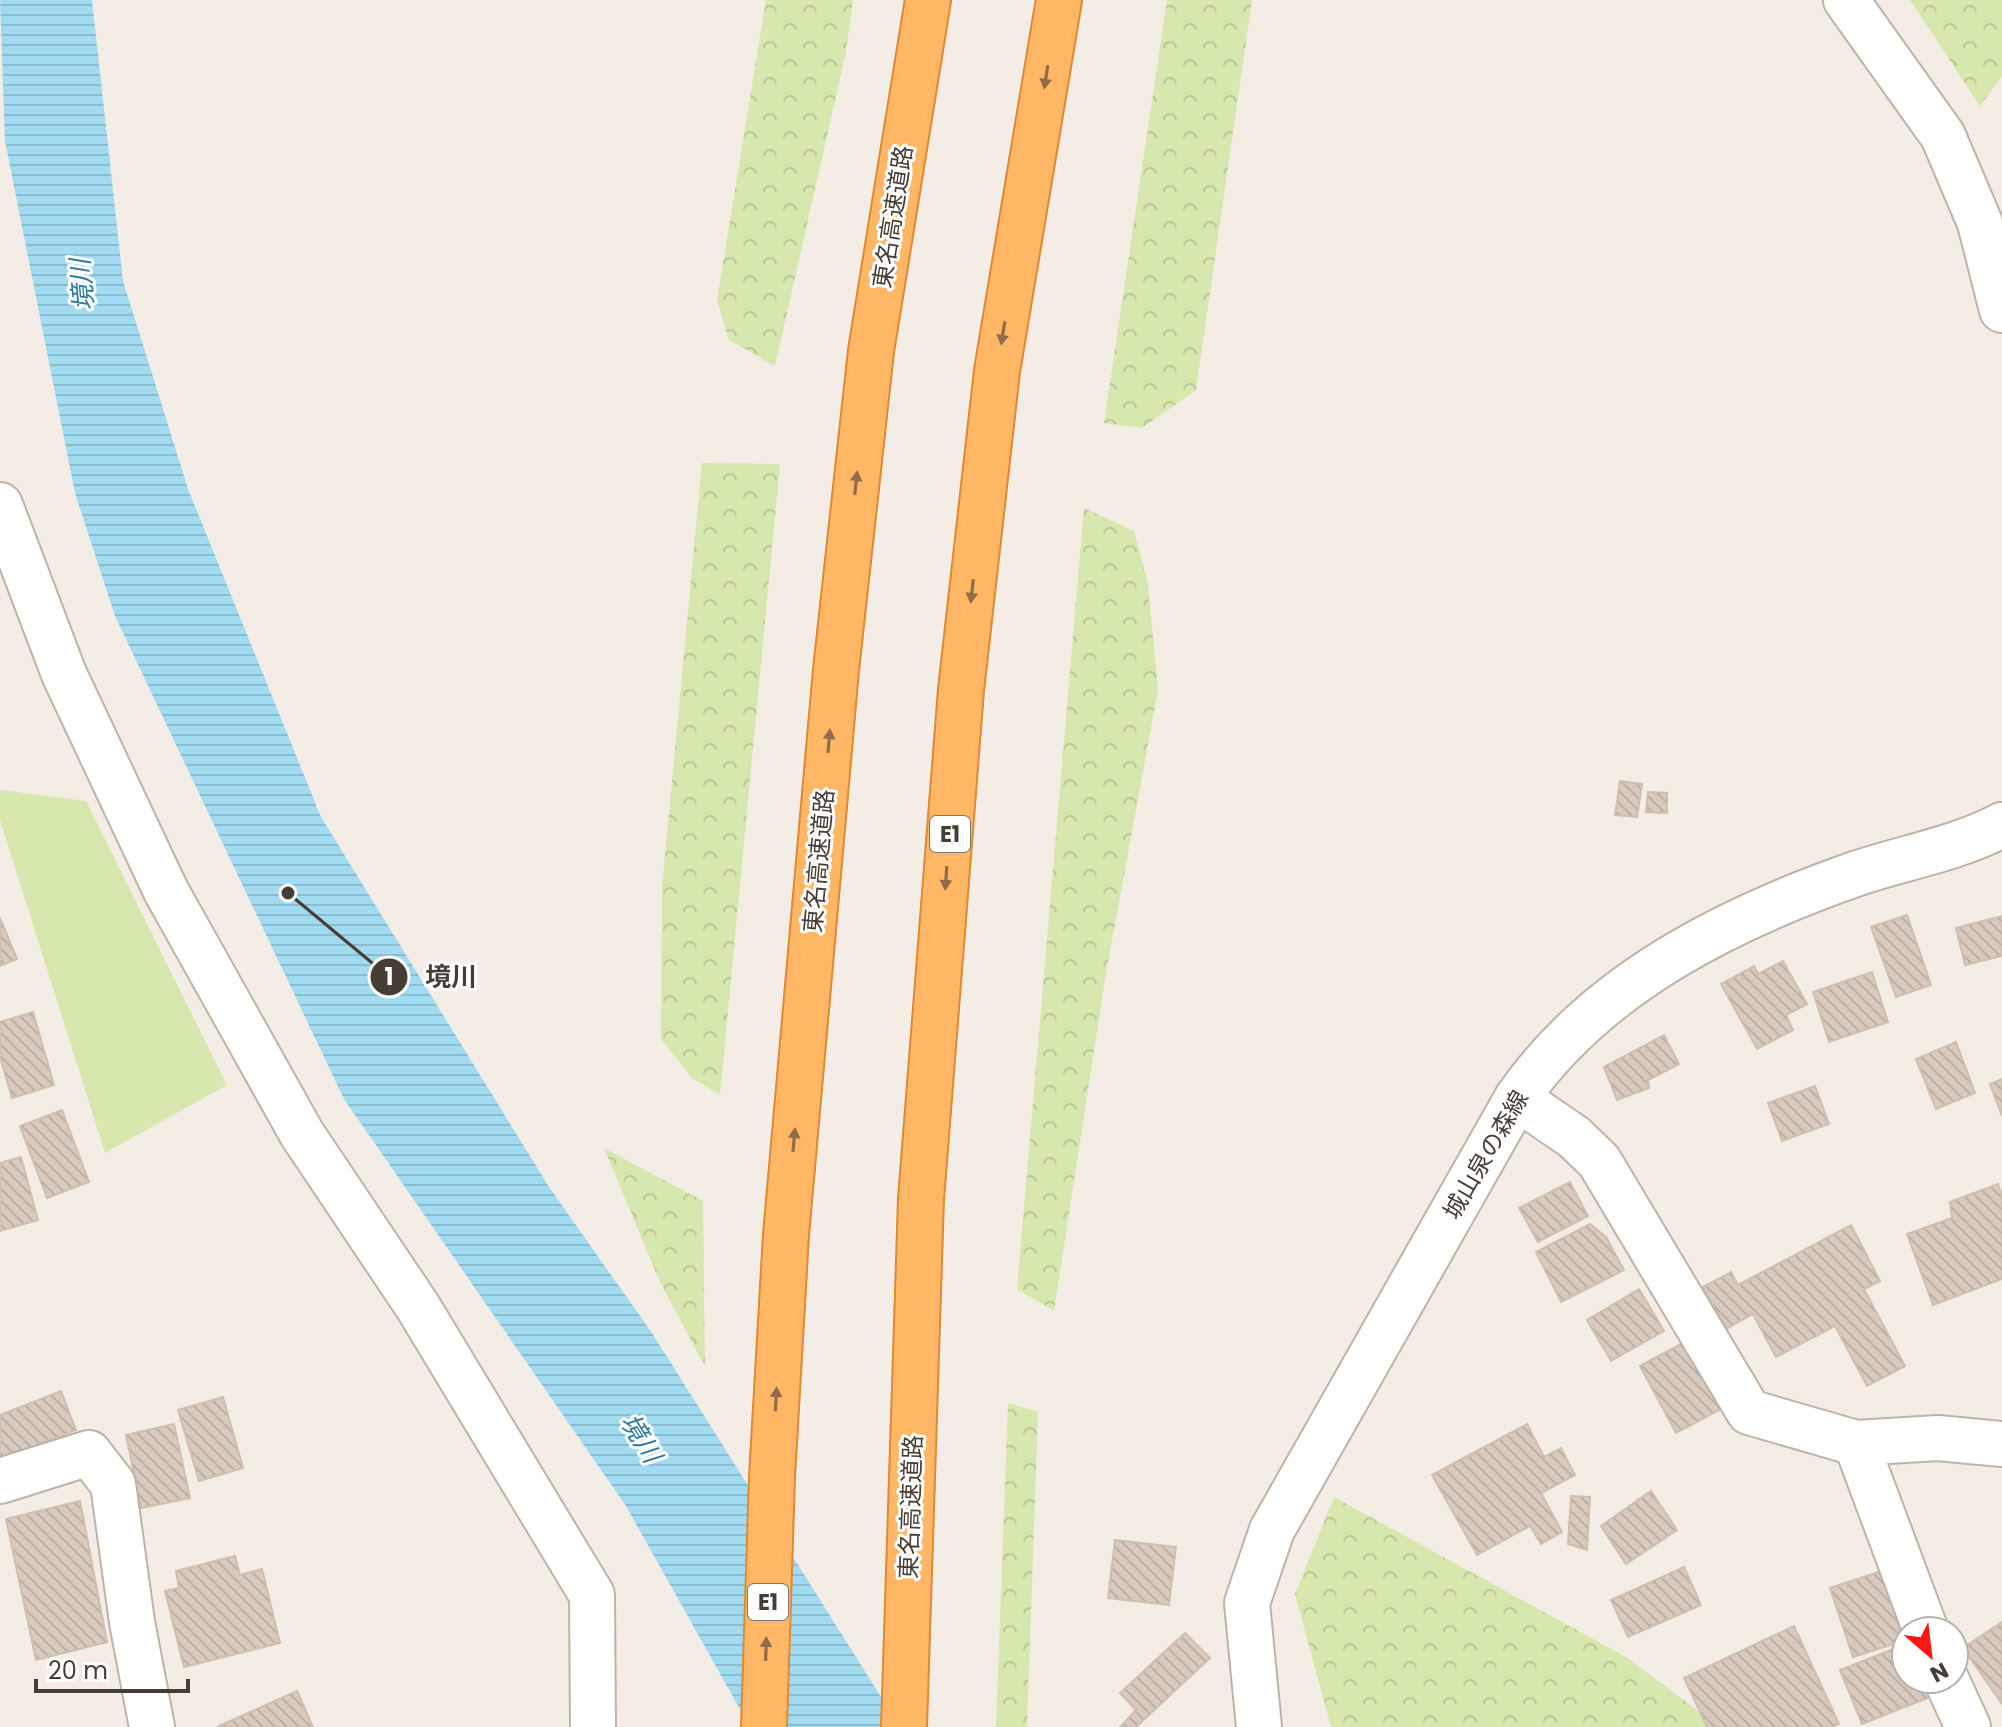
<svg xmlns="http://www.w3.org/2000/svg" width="2002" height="1727" font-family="Poppins,'Noto Sans JP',sans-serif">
  <defs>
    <pattern id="forest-crowns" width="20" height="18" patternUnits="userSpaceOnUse" patternTransform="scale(2)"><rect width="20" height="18" fill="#d6e8ad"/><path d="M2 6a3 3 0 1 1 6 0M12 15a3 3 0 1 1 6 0" fill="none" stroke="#b9c895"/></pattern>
    <pattern id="water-rules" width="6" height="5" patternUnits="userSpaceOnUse" patternTransform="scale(2)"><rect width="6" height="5" fill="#a0dbf1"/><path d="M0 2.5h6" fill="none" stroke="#8bbdcf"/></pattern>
    <pattern id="building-back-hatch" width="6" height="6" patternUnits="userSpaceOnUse" patternTransform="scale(2)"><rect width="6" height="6" fill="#d8cabe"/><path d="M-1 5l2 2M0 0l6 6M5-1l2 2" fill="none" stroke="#bbaea4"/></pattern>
  </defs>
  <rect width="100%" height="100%" fill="#f3ede6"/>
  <polygon fill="#d6e8ad" points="0,790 86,801 227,1085 105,1153 0,820"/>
  <g fill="url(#forest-crowns)">
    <polygon points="766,0 853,0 846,52 775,366 729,340 717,300"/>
    <polygon points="1167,0 1252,0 1196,390 1142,428 1104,423"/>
    <polygon points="1910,0 2002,0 2002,76 1980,106"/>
    <polygon points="702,463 780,464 720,1095 692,1078 661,1039 662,887"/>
    <polygon points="1084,508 1134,531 1148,584 1158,690 1106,973 1054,1311 1017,1289"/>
    <polygon points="604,1148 703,1201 705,1367 660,1282"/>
    <polygon points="1008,1403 1038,1412 1027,1727 996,1727"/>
    <polygon points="1334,1497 1626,1657 1720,1727 1331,1727 1295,1594"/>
  </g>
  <polygon fill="url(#water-rules)" points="0,0 92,0 123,281 188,489 321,817 549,1187 652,1333 900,1727 750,1727 626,1506 344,1099 115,616 75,493 5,141"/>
  <g fill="url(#building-back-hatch)" stroke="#d0beae" stroke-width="2">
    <polygon points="1620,781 1642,784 1637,817 1615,815"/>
    <polygon points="1648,792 1667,793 1667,813 1646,812"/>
    <polygon points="1907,915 1931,985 1896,997 1871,927"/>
    <polygon points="2002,916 2002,956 1965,965 1956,928"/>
    <polygon points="0,918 17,959 0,966"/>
    <polygon points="1783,961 1807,1004 1786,1015 1793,1030 1757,1049 1721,984 1754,966 1758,974"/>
    <polygon points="1872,972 1888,1022 1829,1042 1813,992"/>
    <polygon points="33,1012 54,1085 12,1098 0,1057 0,1022"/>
    <polygon points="1664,1035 1679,1064 1648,1080 1649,1088 1617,1100 1604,1067"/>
    <polygon points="1956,1042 1975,1093 1936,1109 1916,1059"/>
    <polygon points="2002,1079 2002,1116 1990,1084"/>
    <polygon points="1815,1086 1829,1124 1782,1141 1768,1103"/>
    <polygon points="62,1110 89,1182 47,1198 20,1126"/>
    <polygon points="21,1157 38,1220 0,1231 0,1163"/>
    <polygon points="1570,1182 1588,1216 1538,1242 1519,1208"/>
    <polygon points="1998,1184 2002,1195 2002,1279 1933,1305 1907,1234 1952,1218 1950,1202"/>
    <polygon points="1590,1224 1606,1237 1624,1270 1561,1302 1536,1252"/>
    <polygon points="1851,1225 1880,1281 1864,1289 1905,1366 1867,1386 1835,1326 1776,1357 1753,1314 1726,1329 1703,1287 1731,1272 1738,1285"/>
    <polygon points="1639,1289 1664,1331 1611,1361 1587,1320"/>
    <polygon points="1688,1340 1725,1407 1676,1433 1640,1366"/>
    <polygon points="61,1391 76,1430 0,1460 0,1415"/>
    <polygon points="223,1397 243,1468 199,1481 178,1410"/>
    <polygon points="174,1424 190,1498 141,1508 126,1435"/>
    <polygon points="1527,1424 1544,1457 1561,1448 1575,1475 1541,1493 1562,1532 1541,1544 1530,1526 1477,1555 1432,1475"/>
    <polygon points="1651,1491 1677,1530 1626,1564 1601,1526"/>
    <polygon points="1571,1496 1590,1497 1587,1550 1568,1544"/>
    <polygon points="80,1501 107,1642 36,1660 6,1519"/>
    <polygon points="1115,1540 1176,1547 1169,1605 1108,1598"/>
    <polygon points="235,1556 240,1575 262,1569 280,1643 184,1667 165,1591 179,1588 176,1571"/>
    <polygon points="1684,1567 1701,1605 1628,1637 1611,1600"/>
    <polygon points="1885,1570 1906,1640 1853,1657 1830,1588"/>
    <polygon points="2002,1622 2002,1704 1963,1648"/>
    <polygon points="1794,1626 1839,1724 1832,1727 1707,1727 1684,1678"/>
    <polygon points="1185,1633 1210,1658 1136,1727 1120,1727 1136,1710 1120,1693"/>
    <polygon points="1906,1644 1906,1679 1932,1679 1938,1694 1862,1724 1840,1670"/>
    <polygon points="297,1691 313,1727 217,1727"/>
  </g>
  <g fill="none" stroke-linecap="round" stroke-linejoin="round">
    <defs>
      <g id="minor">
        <polyline points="1846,0 1943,136 1980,223 2002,310"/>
        <polyline points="0,505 64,674 166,891 302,1134 418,1307 592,1595 593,1727"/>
        <polyline points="1517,1098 1574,1137 1599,1161 1749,1412 1856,1443 1938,1438 2002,1444"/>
        <polyline points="1856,1443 1926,1631"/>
        <polyline points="0,1481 89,1453 113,1484 132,1622 152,1727"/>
        <polyline points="1946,1679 1968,1727"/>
        <path d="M1259,1727L1247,1603L1272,1530L1517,1098C1597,983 1729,918 1858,873C1906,857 1956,849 2002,825"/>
      </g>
      <g id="highway">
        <polyline points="764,1727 772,1477 786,1235 836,670 871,351 928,0"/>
        <polyline points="904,1727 921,1199 961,690 997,371 1059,0"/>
      </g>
    </defs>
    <use href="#minor" stroke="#bfb3a8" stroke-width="48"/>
    <use href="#highway" stroke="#df8933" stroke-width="48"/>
    <use href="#minor" stroke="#fff" stroke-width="44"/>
    <use href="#highway" stroke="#ffb665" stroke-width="44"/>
  </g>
  <defs><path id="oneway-solid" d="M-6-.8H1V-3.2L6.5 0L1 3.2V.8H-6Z" transform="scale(2)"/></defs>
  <g fill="#906d48">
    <use href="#oneway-solid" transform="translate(1046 77) rotate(99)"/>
    <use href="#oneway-solid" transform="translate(1003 333) rotate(99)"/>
    <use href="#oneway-solid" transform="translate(856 483) rotate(-84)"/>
    <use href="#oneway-solid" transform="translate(972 591) rotate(96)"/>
    <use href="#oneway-solid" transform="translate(829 741) rotate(-85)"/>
    <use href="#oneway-solid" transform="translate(946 878) rotate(94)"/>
    <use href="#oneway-solid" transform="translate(794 1140) rotate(-85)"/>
    <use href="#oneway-solid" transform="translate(776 1399) rotate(-87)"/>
    <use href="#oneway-solid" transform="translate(766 1649) rotate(-88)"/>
  </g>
  <g text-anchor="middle" stroke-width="6" stroke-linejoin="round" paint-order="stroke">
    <g fill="#fff" stroke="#7e7772" stroke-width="2">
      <rect x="930" y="816" width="40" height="36" rx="6"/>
      <rect x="748" y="1584" width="40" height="36" rx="6"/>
    </g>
    <g font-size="22" font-weight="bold" fill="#463d35">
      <text x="950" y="842">E1</text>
      <text x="768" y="1610">E1</text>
    </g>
    <g font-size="24" fill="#463d35" stroke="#fff">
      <text transform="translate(893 217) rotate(-81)" y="8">東名高速道路</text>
      <text transform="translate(819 861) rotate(-85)" y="8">東名高速道路</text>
      <text transform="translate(1486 1155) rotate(-60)" y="8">城山泉の森線</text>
      <text transform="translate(911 1507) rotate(-88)" y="8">東名高速道路</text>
    </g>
    <g font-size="26" font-style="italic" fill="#297a9b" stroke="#fff">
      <text transform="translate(82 285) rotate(-95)" y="9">境川</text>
      <text transform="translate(641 1438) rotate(58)" y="9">境川</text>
    </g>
  </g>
  <path fill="none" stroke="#463d35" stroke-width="3" d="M288 893L389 977"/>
  <g fill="#463d35" stroke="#fff" stroke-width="3">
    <circle cx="288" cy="893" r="8"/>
    <circle cx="389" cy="977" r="20"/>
  </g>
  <g font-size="24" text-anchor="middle" font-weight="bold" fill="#fff">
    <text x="389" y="985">1</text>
  </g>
  <g font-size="26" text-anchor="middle" font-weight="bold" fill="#463d35" stroke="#fff" stroke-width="6" stroke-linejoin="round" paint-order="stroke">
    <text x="451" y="986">境川</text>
  </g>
  <g transform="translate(1930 1655) rotate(152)"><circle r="38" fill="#ffffff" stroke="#b5b1ae" stroke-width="2"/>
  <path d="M0-6L14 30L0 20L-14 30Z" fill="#fd1613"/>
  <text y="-12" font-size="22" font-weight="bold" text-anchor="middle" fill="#463d35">N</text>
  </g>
  <path d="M36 1679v12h152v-12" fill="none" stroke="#463d35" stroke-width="4"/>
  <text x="48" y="1679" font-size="24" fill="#463d35" stroke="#ffffff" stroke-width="6" paint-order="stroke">20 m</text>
</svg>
